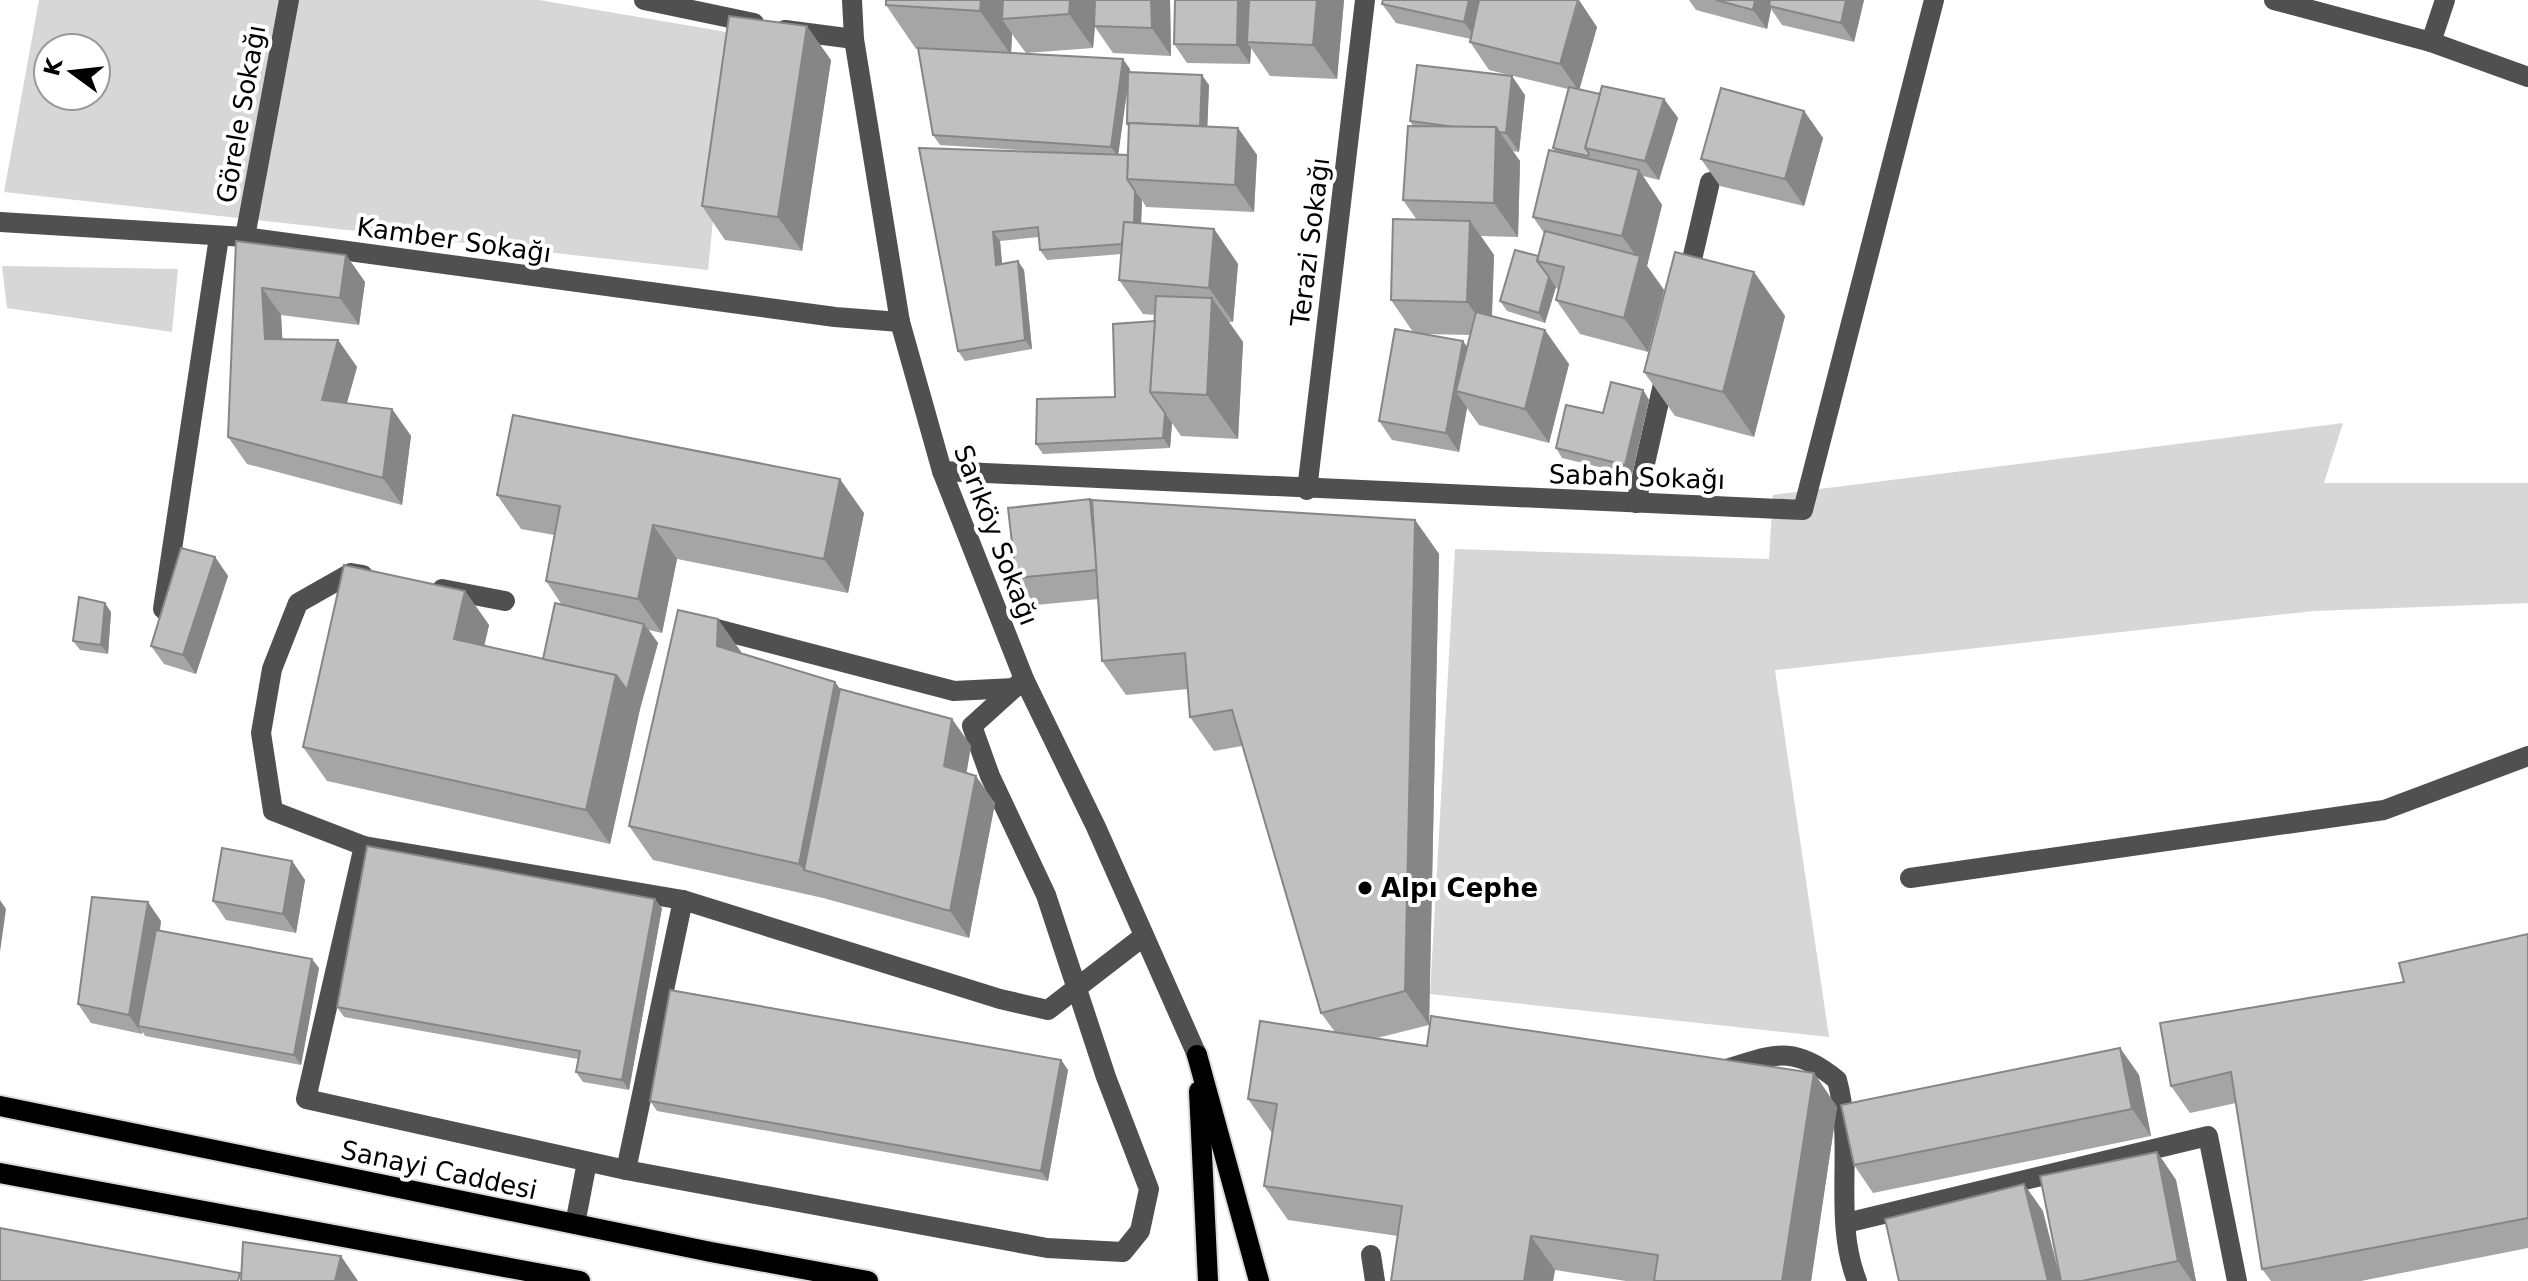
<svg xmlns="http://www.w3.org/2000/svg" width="2528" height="1281" font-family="'DejaVu Sans',sans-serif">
  <rect width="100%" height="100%" fill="#fff"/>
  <g fill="#d7d7d7" fill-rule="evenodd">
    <path d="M39,0H539L732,33L708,270L4,192ZM48,48H96V96H48Z"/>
    <polygon points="2,266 178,269 172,332 7,308"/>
    <polygon points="2343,423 2324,483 2528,483 2528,603 2314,611 1775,670 1829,1037 1430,994 1455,549 1769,559 1773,495"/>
  </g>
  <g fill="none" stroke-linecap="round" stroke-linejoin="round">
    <defs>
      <g id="major">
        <polyline points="1197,1055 1259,1281"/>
        <polyline points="1199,1091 1208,1281"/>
        <polyline points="0,1106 711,1252 868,1281"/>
        <polyline points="0,1173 580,1281"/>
      </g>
    </defs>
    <use href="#major" stroke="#dbdbdb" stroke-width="24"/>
    <g stroke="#505050" stroke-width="20">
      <polyline points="644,0 754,23"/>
      <polyline points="852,0 854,39 900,322 942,471 1024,679 1096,827 1197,1055"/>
      <polyline points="2274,0 2431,42 2528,77"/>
      <polyline points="785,30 854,39"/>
      <polyline points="2431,42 2445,0"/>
      <polyline points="0,222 245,237 835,317 900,322"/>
      <polyline points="245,237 289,0"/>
      <polyline points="1687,281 1710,182"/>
      <polyline points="942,471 1803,510 1934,0"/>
      <polyline points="1307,490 1365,0"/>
      <polyline points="1636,503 1666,371"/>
      <polyline points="363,575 351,573 298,603 272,669 261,733 273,811 364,846 683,900 1000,999 1048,1010 1144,936"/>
      <polyline points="442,589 505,601"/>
      <polyline points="163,609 219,237"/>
      <polyline points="701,625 954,691 1014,688"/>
      <polyline points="364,846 306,1099 626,1170 1047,1248 1123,1252 1140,1231 1149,1189 1106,1077 1046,895 990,776 972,726 1024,679"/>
      <polyline points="1910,878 2384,810 2528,756"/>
      <path d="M1719,1071C1770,1057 1790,1041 1837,1080C1855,1145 1832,1218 1857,1281"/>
      <polyline points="626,1170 683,900"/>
      <polyline points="1846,1223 2208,1136 2237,1281"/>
      <polyline points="575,1224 587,1162"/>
      <polyline points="1371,1255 1375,1281"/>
    </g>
    <use href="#major" stroke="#000" stroke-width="20"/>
  </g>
  <g fill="#a5a5a5" fill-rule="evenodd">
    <path d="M886,0H1170L1171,56L1113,53L1095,27L1093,48L1026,53L1012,34L1011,53L1130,69V72L1209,85L1207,127L1238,128L1257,155L1254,212L1146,207L1142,200L1141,223L1214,229L1238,264L1233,322H1229L1243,342L1238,439L1181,436L1172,423L1170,448L1043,454L1036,444L1115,397L1155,321V315L1143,314L1119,280L1122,254L1047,260L1040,250L1039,237L1000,241L1002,264L1024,270L1032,349L965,361L958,351L919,148L1048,152L940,145L933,135L918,49H916L886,5ZM1128,83L1127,124L1129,128L1128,155L1118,154Z"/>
    <polygon points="1344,0 1337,79 1270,76 1251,48 1250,64 1187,63 1174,44"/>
    <polygon points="1689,0 1864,0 1854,42 1782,25 1771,9 1767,29 1696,10"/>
    <polygon points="1382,4 1597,27 1579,89 1600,94 1664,99 1678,118 1659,180 1643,176 1662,205 1647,266 1664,290 1648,352 1580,334 1556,300 1559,291 1556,287 1545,323 1507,311 1500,301 1538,256 1544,233 1533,217 1556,152 1553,148 1568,89 1489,70 1470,42 1471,39 1396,23"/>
    <polygon points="831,60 802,251 725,240 702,206"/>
    <path d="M1525,95L1519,152L1512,151L1520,161L1518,237L1481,236L1494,255L1492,317L1569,364L1549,443L1479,425L1467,408L1459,452L1392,440L1379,421L1413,332L1391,300L1417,220L1403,200L1413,126L1410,121ZM1425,334L1470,335L1467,347L1463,341Z"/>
    <polygon points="1804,111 1823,138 1804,206 1720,186 1701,159"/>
    <polygon points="236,241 346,255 365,282 359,325 281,315 282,339 338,340 357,367 347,403 392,409 411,436 402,505 247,464 228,437"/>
    <polygon points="1754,272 1785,316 1754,437 1675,416 1644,372"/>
    <polygon points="1643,390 1649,400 1632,475 1562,458 1556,448 1603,413"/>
    <polygon points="497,495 864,513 848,593 677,559 662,633 649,630 658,643 640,709 610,844 327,781 303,747 465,591 489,625 484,646 543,659 562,605 546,581 554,535 521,529"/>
    <polygon points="1090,499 1093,503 1415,520 1439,554 1429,1025 1377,1038 1427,1046 1814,1073 1837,1107 1811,1281 1626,1281 1555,1270 1553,1281 1391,1281 1398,1236 1288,1220 1264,1186 1272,1133 1248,1099 1335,1032 1321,1013 1242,746 1214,751 1190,717 1188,689 1126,695 1102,661 1099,599 1035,605 1016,578"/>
    <polygon points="215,557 228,576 196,674 164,664 151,646"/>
    <polygon points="111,612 108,654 80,650 73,641"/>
    <polygon points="742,653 835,682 840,689 952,719 971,746 966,773 995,803 969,938 823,898 653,860 629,826"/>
    <polygon points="292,861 305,880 296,933 226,920 213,901"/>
    <polygon points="662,908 629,1090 583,1082 576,1072 578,1059 344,1017 337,1007"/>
    <polygon points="161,921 160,931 319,968 301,1065 145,1036 143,1032 142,1034 91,1023 78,1004"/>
    <polygon points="2528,934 2528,1248 2361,1281 2271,1281 2262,1269 2236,1103 2190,1113 2171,1086"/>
    <polygon points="2120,1048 2139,1075 2151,1136 1873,1193 1854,1165"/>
    <polygon points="1061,1060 1068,1070 1048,1181 657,1111 650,1101"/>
    <polygon points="2157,1152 2176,1180 2196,1281 2061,1281"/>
  </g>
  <g fill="#868686">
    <polygon points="981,0 1015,0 1002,19 1012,34 1011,55 980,11"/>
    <polygon points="1070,0 1097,0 1093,48 1069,14"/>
    <polygon points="1151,0 1170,0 1171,56 1152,28"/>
    <polygon points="1238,0 1251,0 1247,42 1251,48 1250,64 1237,45"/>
    <polygon points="1317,0 1344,0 1337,79 1313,45"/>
    <polygon points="1469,0 1486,0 1478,41 1464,22"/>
    <polygon points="1579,0 1597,27 1579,91 1560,64"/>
    <polygon points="1755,0 1773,0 1769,6 1771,9 1767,29 1753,10"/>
    <polygon points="1846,0 1864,0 1854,42 1841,23"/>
    <polygon points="807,26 831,60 802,251 778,217"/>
    <polygon points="1123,59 1130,69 1118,157 1111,147"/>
    <polygon points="1202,75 1209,85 1207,137 1200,127"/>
    <polygon points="1512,76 1525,95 1519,152 1506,133"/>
    <polygon points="1664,99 1678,118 1659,180 1645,161"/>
    <polygon points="1804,111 1823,138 1804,206 1785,179"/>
    <polygon points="1496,127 1520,161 1518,237 1494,203"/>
    <polygon points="1238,128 1257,155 1254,212 1235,185"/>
    <polygon points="1639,170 1662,205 1647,266 1664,290 1648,352 1624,318 1639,260 1622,236"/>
    <polygon points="1135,191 1142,200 1140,253 1133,243"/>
    <polygon points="1470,221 1494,255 1491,336 1467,302"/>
    <polygon points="1214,229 1238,264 1233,322 1209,288"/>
    <polygon points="993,232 1000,241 1003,274 996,265"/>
    <polygon points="346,255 365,282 359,325 340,298"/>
    <polygon points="1018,261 1024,270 1032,349 1025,340"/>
    <polygon points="1754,272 1785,316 1754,437 1723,392"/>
    <polygon points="1549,277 1556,287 1545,323 1539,313"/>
    <polygon points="262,288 281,315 284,366 265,339"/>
    <polygon points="1212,298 1243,342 1238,439 1207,395"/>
    <polygon points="1545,330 1569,364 1549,443 1525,409"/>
    <polygon points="338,340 357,367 340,427 322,400"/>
    <polygon points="1463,341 1476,360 1456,391 1467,408 1459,452 1446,433"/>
    <polygon points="1643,390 1649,400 1632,475 1625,465"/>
    <polygon points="392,409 411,436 402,505 383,478"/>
    <polygon points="1165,413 1172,423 1170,448 1163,438"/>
    <polygon points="840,479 864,513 848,593 824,559"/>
    <polygon points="1415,520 1439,554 1429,1025 1405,991"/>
    <polygon points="653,525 677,559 662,633 638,599"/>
    <polygon points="215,557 228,576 196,674 183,655"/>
    <polygon points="465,591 489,625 478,673 454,639"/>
    <polygon points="105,603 111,612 108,654 101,645"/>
    <polygon points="718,619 742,653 717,646"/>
    <polygon points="644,624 658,643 640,709 610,844 586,810 616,675"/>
    <polygon points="835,682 859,716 804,870 799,864"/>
    <polygon points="952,719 971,746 963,794 944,766"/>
    <polygon points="976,776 995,803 969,938 950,911"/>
    <polygon points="292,861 305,880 296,933 283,914"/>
    <polygon points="655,899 662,908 629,1090 622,1080"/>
    <polygon points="0,900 6,909 0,952"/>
    <polygon points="148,902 161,921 144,1027 138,1026 142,1034 129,1015"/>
    <polygon points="312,959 319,968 301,1065 294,1055"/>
    <polygon points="2120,1048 2139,1075 2151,1136 2132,1109"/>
    <polygon points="1061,1060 1068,1070 1048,1181 1041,1171"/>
    <polygon points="1814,1073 1837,1107 1811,1281 1782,1281"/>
    <polygon points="2157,1152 2176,1180 2196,1281 2192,1281 2178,1261"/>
    <polygon points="2024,1184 2043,1211 2061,1281 2048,1281"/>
    <polygon points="1531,1236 1555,1270 1553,1281 1524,1281"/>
    <polygon points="341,1256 358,1281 335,1281"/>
  </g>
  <g fill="#c0c0c0" stroke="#868686" stroke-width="2">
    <polygon points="886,0 981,0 980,11 886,5"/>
    <polygon points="1003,0 1070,0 1069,14 1002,19"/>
    <polygon points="1095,0 1151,0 1152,28 1094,26"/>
    <polygon points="1175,0 1238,0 1237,45 1174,44"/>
    <polygon points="1249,0 1317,0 1313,45 1247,42"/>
    <polygon points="1383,0 1469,0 1464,22 1382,4"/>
    <polygon points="1479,0 1578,0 1560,64 1470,42"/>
    <polygon points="1716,0 1755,0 1753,10"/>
    <polygon points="1770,0 1846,0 1841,23 1769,6"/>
    <polygon points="729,16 807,26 778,217 702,206"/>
    <polygon points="918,48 1123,59 1111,147 933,135"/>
    <polygon points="1417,65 1512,76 1506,133 1499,132 1496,127 1455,127 1410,121"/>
    <polygon points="1128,72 1202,75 1200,126 1129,123 1129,125 1127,124"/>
    <polygon points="1602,86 1664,99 1645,161 1585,148"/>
    <polygon points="1569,87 1600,94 1585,148 1589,153 1588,156 1553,148"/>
    <polygon points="1721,88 1804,111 1785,179 1701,159"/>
    <polygon points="1129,123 1238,128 1235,185 1127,179"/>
    <polygon points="1408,126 1496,127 1494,203 1403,200"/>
    <polygon points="919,148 1128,155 1127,179 1135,191 1134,223 1124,222 1122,244 1040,250 1038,227 993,232 996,265 1018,261 1025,340 958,351"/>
    <polygon points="1549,150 1639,170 1622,236 1533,217"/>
    <polygon points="1393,219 1470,221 1467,302 1391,300"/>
    <polygon points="1124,222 1214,229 1209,288 1119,280"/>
    <polygon points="1545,231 1640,256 1624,318 1556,300 1564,267 1537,261"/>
    <polygon points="236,241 346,255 340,298 262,288 265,339 338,340 322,400 392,409 383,478 228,437"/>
    <polygon points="1515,250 1538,256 1537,261 1549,277 1539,313 1500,301"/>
    <polygon points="1675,252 1754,272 1723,392 1644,372"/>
    <polygon points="1156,296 1212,298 1207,395 1150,392"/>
    <polygon points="1476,312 1545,330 1525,409 1456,391"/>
    <polygon points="1155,321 1150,392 1165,413 1163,438 1036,444 1037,399 1115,397 1113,324"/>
    <polygon points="1395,329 1463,341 1446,433 1379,421"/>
    <polygon points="1611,382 1643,390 1625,465 1556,448 1566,405 1603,413"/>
    <polygon points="513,415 840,479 824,559 653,525 638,599 546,581 560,506 497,495"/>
    <polygon points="1090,499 1097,570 1016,578 1008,508"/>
    <polygon points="1092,500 1415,520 1405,991 1321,1013 1232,710 1190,717 1185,653 1102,661"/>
    <polygon points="181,548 215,557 183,655 151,646"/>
    <polygon points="344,565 465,591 454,639 616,675 586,810 303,747"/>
    <polygon points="79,597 105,603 101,645 73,641"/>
    <polygon points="555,603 644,624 627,690 616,675 543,659"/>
    <polygon points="678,610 718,619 717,646 835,682 799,864 629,826"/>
    <polygon points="840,689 952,719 944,766 976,776 950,911 804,870"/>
    <polygon points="367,846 655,899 622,1080 576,1072 580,1051 337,1007"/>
    <polygon points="222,848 292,861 283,914 213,901"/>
    <polygon points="92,897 148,902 129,1015 78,1004"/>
    <polygon points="156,930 312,959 294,1055 138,1026"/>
    <polygon points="2528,934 2528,1218 2262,1269 2231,1072 2171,1086 2160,1023 2404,982 2399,963"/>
    <polygon points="670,990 1061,1060 1041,1171 650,1101"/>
    <polygon points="1431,1016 1814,1073 1782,1281 1654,1281 1658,1255 1531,1236 1524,1281 1391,1281 1402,1206 1264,1186 1277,1104 1248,1099 1260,1021 1427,1046"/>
    <polygon points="2120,1048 2132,1109 1854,1165 1841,1105"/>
    <polygon points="2157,1152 2178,1261 2082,1281 2061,1281 2040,1176"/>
    <polygon points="2024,1184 2048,1281 1899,1281 1885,1219"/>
    <polygon points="0,1228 240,1273 238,1281 0,1281"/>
    <polygon points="243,1242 341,1256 335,1281 241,1281"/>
  </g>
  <circle fill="#000" stroke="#fff" stroke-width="3" cx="1365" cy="888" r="8"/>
  <g text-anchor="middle" stroke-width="8" stroke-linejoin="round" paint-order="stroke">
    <g font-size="26" fill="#000" stroke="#fff">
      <text transform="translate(241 114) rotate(-80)" y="9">Görele Sokağı</text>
      <text transform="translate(454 240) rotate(8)" y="9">Kamber Sokağı</text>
      <text transform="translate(1310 242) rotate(-83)" y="9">Terazi Sokağı</text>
      <text transform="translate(1637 477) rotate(2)" y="9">Sabah Sokağı</text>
      <text transform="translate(996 535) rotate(69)" y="9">Sarıköy Sokağı</text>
      <text transform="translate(439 1170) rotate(12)" y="9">Sanayi Caddesi</text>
    </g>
    <g font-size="26" font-weight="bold" fill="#000" stroke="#fff" text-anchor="start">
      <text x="1381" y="897">Alpı Cephe</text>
    </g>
  </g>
  <g transform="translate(72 72) rotate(285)"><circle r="38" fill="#ffffff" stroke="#999999" stroke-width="2"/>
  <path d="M0-6L14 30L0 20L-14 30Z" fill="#000000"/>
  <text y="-12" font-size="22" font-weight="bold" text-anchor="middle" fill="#000000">K</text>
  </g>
</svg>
